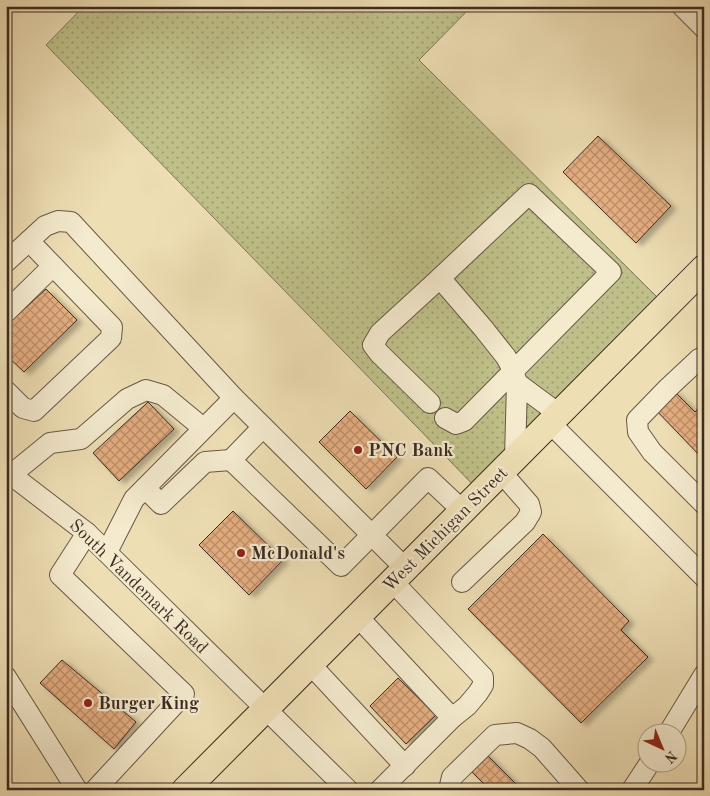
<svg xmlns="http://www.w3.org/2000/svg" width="710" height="796" font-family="'Old Standard TT',serif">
  <defs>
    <pattern id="grass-dots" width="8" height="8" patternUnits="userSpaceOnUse" patternTransform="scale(1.25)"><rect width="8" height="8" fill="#bfc089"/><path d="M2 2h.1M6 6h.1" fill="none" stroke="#9c9c70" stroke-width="1.8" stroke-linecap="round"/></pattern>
    <pattern id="building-cross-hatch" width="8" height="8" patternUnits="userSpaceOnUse" patternTransform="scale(1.25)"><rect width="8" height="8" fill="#e4ad80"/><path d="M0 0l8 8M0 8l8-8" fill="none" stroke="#ba8d68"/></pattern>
    <filter id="shadow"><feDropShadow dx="5.5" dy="3" stdDeviation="2.5" flood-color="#0004"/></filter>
  </defs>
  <rect width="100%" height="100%" fill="#eedeb4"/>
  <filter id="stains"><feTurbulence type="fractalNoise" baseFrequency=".004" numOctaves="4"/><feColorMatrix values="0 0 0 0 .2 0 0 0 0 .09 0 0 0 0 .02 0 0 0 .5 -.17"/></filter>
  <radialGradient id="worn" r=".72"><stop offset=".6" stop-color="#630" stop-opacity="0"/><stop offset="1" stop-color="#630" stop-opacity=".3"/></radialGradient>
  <polygon fill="url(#grass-dots)" stroke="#7d7656" points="84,6 472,6 419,60 666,306 481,493 46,45"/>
  <g fill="url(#building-cross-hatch)" stroke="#3b2b22" filter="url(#shadow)">
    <polygon points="598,136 671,206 636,243 563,172"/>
    <polygon points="46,289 77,320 24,372 6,355 6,326"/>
    <polygon points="673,390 695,412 704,404 704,456 702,458 654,408"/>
    <polygon points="148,402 174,429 119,481 93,453"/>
    <polygon points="350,411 397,457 366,489 319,442"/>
    <polygon points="233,511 283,560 249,595 199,545"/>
    <polygon points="543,534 629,621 621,630 648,657 581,723 468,609"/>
    <polygon points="62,660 136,722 114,749 40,683"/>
    <polygon points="398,678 436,715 406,744 370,706"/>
    <polygon points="484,752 522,790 490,790 468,768"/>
  </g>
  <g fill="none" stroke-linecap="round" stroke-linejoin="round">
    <defs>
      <g id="minor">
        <polyline points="682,6 704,28"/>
        <polyline points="6,262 45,226 58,221 71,222 234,398 406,569"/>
        <polyline points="6,312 53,266"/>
        <polyline points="704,357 699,359 668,388 637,420 638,432 652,452 704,504"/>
        <polyline points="6,391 23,408 34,411 111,338 112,327 29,241"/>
        <polyline points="430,403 379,353 373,345 380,333 440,278"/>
        <polyline points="445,418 456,424 464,421 611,272 529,194 440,278 483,328 506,357 513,370 517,383"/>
        <polyline points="550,423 704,577"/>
        <polyline points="263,427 231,460 341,566 428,478 463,511"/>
        <polyline points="515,458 517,383 559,414"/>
        <polyline points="6,471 87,533 348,790"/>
        <polyline points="12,474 50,443 81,439 127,399 146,390 163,395 203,428"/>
        <polyline points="145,488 161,504 205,462 231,460"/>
        <polyline points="87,533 60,575 184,694 95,790"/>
        <polyline points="107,552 134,499 234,398"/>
        <polyline points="462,582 525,522 531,512 529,504 501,472"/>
        <polyline points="358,617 452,718"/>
        <polyline points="310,664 405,766"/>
        <polyline points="6,677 77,790"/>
        <polyline points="668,734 704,675"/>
        <polyline points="380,790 452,718 467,706 478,693 483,685 483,677 393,582"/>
        <polyline points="449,790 452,777 495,735 517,733 530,739 542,748 579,790"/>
        <polyline points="632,790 649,764"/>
      </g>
      <polyline id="major" points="185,790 704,268"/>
    </defs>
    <use href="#minor" stroke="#685846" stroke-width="22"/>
    <use href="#major" stroke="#3b2b22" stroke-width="28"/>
    <use href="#minor" stroke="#f4eace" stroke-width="20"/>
    <use href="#major" stroke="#eedeb4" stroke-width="26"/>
  </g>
  <g fill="#8f2418" stroke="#f4eace" stroke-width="2">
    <circle cx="358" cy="450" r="5"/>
    <circle cx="241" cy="553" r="5"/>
    <circle cx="88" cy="703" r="5"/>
  </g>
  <g text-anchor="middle" stroke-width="4.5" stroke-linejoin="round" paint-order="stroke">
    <g font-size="18" font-weight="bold" fill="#3b2b22" stroke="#f4eace" text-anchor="start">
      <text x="368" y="456">PNC Bank</text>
      <text x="251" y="559">McDonald's</text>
      <text x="98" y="709">Burger King</text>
    </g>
    <g font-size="18" fill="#3b2b22" stroke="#f4eace">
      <text transform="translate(445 529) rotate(-45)" y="6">West Michigan Street</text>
      <text transform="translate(139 586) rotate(44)" y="6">South Vandemark Road</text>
    </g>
  </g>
  <rect width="710" height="796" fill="none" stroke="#eedeb4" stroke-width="25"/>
  <rect x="8" y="8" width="695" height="781" fill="none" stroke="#3b2b22" stroke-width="2.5"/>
  <rect x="12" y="12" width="685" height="771" fill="none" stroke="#3b2b22"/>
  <g transform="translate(662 748) rotate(136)"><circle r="24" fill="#f4eace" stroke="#aa9e89"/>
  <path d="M0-4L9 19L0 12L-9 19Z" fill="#8f2418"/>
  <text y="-8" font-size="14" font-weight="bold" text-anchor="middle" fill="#3b2b22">N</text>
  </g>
  <rect width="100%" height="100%" filter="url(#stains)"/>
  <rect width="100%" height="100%" fill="url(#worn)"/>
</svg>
